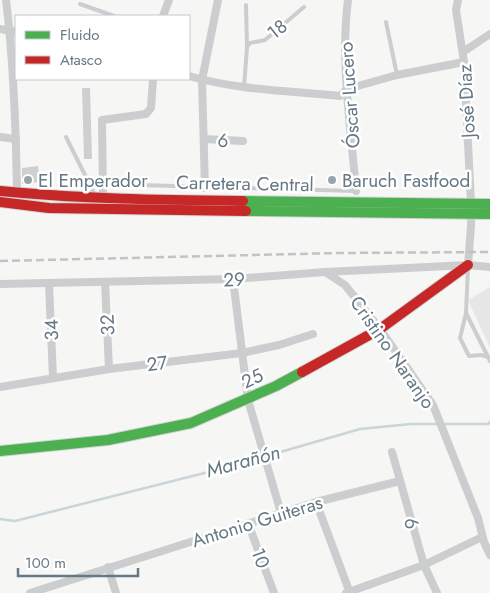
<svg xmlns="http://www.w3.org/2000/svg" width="490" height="593" font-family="Jost,sans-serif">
  <rect width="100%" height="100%" fill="#f6f6f5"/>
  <polygon fill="#e5e6e6" points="490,287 490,348 468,300"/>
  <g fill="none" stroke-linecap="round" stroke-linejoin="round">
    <polyline stroke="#cbd4d6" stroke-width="2.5" points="0,519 15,521 232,466 360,429 411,424 488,424 490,422"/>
  </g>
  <g fill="#ced0d0">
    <polygon points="82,88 90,88 92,159 84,159"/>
    <polygon points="38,166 40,182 22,184 22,168"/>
  </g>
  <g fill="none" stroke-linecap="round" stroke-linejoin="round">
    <defs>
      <g id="fast">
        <polyline points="243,201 490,204"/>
        <polyline points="246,211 490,214"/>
        <polyline points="0,451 108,440 191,423 276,386 302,372"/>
      </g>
      <g id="jam">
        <path d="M0,191C81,199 162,200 243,201"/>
        <polyline points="0,202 49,208 246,211"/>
        <polyline points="302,372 380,329 468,265"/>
      </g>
    </defs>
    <use href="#fast" stroke="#d3d4d5" stroke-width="12"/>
    <use href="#jam" stroke="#d3d4d5" stroke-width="12"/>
    <g stroke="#cccdce" stroke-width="4">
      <polyline points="80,4 114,16"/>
      <polyline points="246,5 247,47"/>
      <polyline points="386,22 397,75"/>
      <polyline points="244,87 247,47 250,43 265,40 304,7"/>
      <polyline points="66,137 95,195"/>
      <polyline points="103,184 356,191"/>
      <polyline points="468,267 466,313 460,338 469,356 481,355 488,357 490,361"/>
      <polyline points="466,313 488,357"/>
    </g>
    <g stroke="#cccdce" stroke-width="8">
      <path d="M6,0C14,64 16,129 17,193"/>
      <path d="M348,0C340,63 351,128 356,191"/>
      <polyline points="458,0 456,10 464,62 471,204 471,226 468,265"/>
      <polyline points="163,16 169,0"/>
      <polyline points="0,29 16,32"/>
      <polyline points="463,52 490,34"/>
      <path d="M189,76C237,90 290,91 340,96L347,89L397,75L464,62"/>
      <polyline points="0,137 16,139"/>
      <polyline points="204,139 243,141"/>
      <polyline points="205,188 202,80 218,0"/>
      <polyline points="103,197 102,120 146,114 151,108 153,79"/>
      <polyline points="325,272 345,285 380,329 433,405 478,518 484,542 490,555"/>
      <polyline points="233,279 248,400 281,513"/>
      <polyline points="105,282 109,369"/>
      <polyline points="49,283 53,378"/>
      <polyline points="0,284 233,279 325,272 468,265 490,267"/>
      <polyline points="0,387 109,369 242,353 279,345 313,334"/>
      <polyline points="392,452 424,565 437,593"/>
      <polyline points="316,502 350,593"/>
      <polyline points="248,523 274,593"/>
      <polyline points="108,567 116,593"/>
      <polyline points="30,593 316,502 400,481"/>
      <polyline points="346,593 424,565 482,537"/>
    </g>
    <use href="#fast" stroke="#4caf50" stroke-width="10"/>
    <use href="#jam" stroke="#c62828" stroke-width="10"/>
    <polyline stroke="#c1c3c4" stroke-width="2.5" stroke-dasharray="8 4" stroke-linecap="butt" points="0,261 338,253 490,252"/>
  </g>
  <g fill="#98a4ac" stroke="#fff" stroke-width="2">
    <circle cx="28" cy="180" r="5"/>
    <circle cx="332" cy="180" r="5"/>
  </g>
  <g text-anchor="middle" stroke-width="5" stroke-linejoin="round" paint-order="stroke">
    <g font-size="19" fill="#667884" stroke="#fff">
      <text transform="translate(277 29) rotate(-38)" y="7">18</text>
      <text transform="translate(349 95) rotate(-94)" y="7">Óscar Lucero</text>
      <text transform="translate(466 101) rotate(-93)" y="7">José Díaz</text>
      <text transform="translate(223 140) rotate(2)" y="7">6</text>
      <text transform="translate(245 183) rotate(1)" y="7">Carretera Central</text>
      <text transform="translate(234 279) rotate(-2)" y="7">29</text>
      <text transform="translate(107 325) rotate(-93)" y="7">32</text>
      <text transform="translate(51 330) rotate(-92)" y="7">34</text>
      <text transform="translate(393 352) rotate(55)" y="7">Cristino Naranjo</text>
      <text transform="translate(157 363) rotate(-7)" y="7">27</text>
      <text transform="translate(252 378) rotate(-25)" y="7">25</text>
      <text transform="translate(257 521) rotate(-17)" y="7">Antonio Guiteras</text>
      <text transform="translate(412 523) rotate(74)" y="7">6</text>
      <text transform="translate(261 558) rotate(70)" y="7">10</text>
    </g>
    <g font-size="19" fill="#667884" stroke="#fff" text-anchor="start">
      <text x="38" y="187">El Emperador</text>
      <text x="342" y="187">Baruch Fastfood</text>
    </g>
    <g font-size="20" font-style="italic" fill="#637980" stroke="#fff">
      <text transform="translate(243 461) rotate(-15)" y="7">Marañón</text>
    </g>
  </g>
  <rect x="15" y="15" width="175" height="65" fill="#ffffff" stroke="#c2c9ce"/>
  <rect x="25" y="31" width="25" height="8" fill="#4caf50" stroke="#c2c9ce"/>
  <text x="60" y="40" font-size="15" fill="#667884">Fluido</text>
  <rect x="25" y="56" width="25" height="8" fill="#c62828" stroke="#c2c9ce"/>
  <text x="60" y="65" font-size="15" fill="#667884">Atasco</text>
  <path d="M18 568v8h120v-8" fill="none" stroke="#667884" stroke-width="2.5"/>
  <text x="25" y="568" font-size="15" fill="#667884" stroke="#ffffff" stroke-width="4" paint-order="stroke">100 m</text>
</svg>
